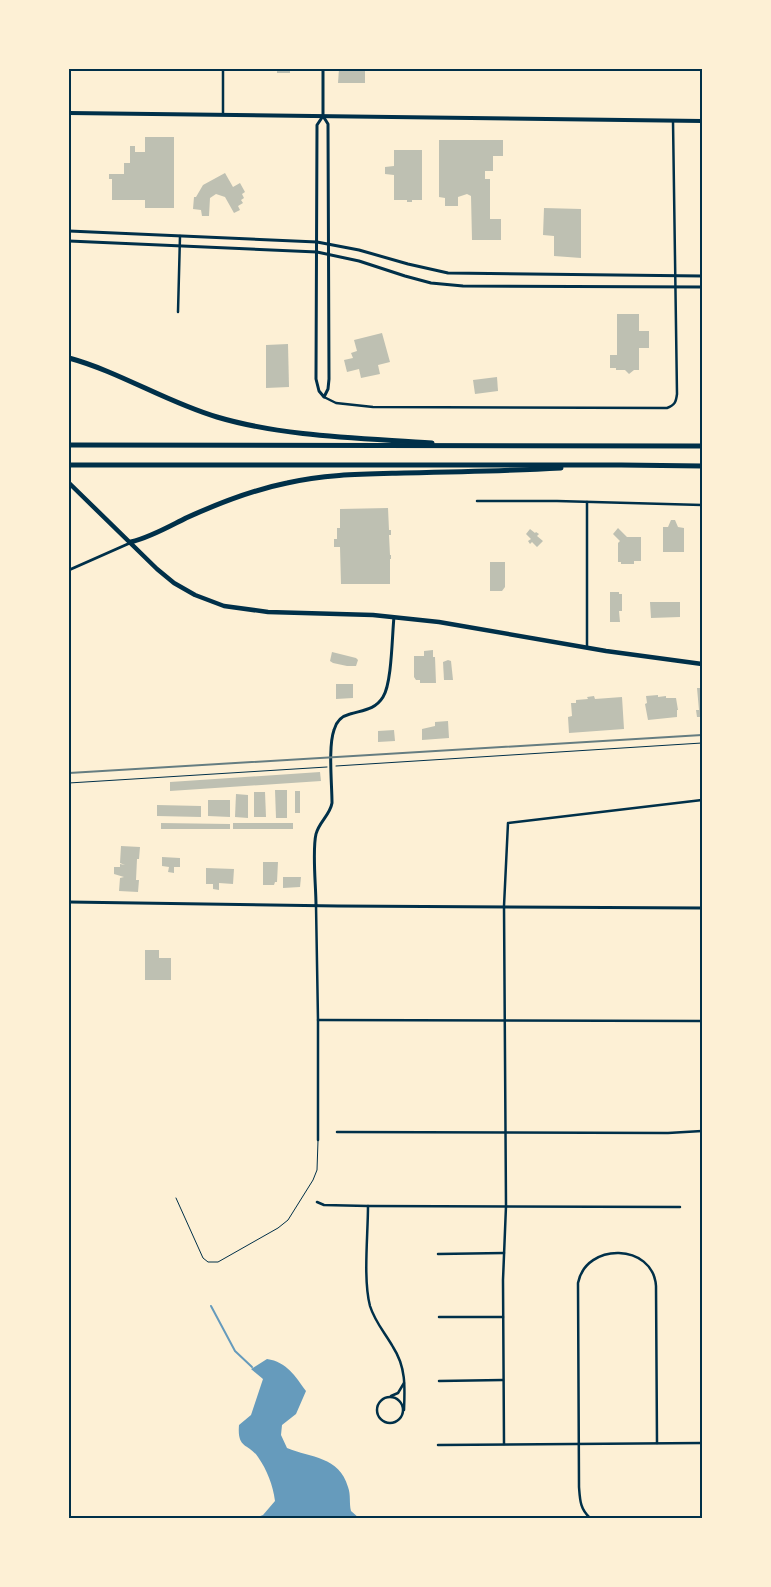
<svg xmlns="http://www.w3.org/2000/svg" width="771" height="1587" font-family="'Roboto Condensed',sans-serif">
  <rect width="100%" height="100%" fill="#fdf0d5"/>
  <path fill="#669bbc" d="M267,1359C287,1362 295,1376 306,1391L296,1414L282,1425L281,1435L287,1448C311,1458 339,1456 348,1487C351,1495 349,1503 351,1511L359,1518H255L263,1515L275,1501C273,1485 267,1470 258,1457C248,1443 237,1449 239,1425L251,1415L263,1379L251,1369Z"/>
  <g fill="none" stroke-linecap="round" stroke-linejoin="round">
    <polyline stroke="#669bbc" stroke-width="2" points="211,1306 235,1351 252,1367"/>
  </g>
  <g fill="#bec0b2">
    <polygon points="274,69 290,69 290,73 277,73 277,71 274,71"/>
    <polygon points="339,69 365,69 365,83 338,83"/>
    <polygon points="145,137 174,137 174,208 145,208 145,200 112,200 112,179 109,179 109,174 124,174 124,163 130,163 130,146 135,146 135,152 145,152"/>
    <polygon points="439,140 503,140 503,156 493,156 493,171 485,171 485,179 490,179 490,219 501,219 501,240 472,240 471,196 467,194 458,197 458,206 445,206 445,198 439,197"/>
    <polygon points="394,150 422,150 422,200 412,200 412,202 407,202 407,200 394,200 394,175 385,174 385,167 394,166"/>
    <polygon points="225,173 233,187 240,183 245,192 242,194 244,198 241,200 243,203 238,206 240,210 234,213 225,197 216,194 210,198 209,216 202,216 201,210 193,209 194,197 196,197 203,185"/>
    <polygon points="544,208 581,209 581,258 554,256 554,236 543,235"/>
    <polygon points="617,314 639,314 639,331 649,331 649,348 639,348 639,370 634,370 629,374 625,370 616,370 616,368 610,368 610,355 617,355"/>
    <polygon points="382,333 390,362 378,365 380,374 361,378 359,369 347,372 344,360 353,358 351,353 357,351 354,340"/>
    <polygon points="288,344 289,387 266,388 266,345"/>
    <polygon points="497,377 498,391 475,394 473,380"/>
    <polygon points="388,508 389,530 391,530 391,535 389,535 390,555 391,555 391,559 390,559 390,584 341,584 340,547 334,547 334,539 337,539 337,528 340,528 340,509"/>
    <polygon points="671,520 675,520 678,527 684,528 684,552 663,552 663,527 668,527"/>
    <polygon points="618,528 627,537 641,537 641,561 634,561 634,564 621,564 621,562 618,562 618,543 620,541 613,534"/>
    <polygon points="530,529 535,533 536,532 539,534 537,536 543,541 537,547 532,542 530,544 528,541 531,539 526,534"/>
    <polygon points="490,562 505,562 505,587 502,591 490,591"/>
    <polygon points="610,592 619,592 619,594 622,594 622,611 619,611 620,622 610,622"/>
    <polygon points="650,602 680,602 680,617 651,618"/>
    <polygon points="433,650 433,657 435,657 436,683 420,683 420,680 416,680 414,677 414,656 424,656 424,651"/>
    <polygon points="332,652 356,658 358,660 356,666 347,666 333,663 330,661"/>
    <polygon points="448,660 451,661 453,680 444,680 443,662"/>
    <polygon points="336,684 353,684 353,698 336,699"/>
    <polygon points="697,688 702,688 702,717 697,717 696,710 699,710"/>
    <polygon points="658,695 658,697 666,696 666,698 676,698 678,710 677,710 677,717 648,720 645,704 647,703 646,696"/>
    <polygon points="594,696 595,699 622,697 624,729 569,733 568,717 572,716 571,703 576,703 576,700 588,699 587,697"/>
    <polygon points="448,721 449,738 422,740 422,729 435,726 435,722"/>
    <polygon points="394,730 395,741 378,742 378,731"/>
    <polygon points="320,772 321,781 170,791 170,782"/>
    <polygon points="275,790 287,790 287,818 276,818"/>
    <rect x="295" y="791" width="5" height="22"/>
    <polygon points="254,792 265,792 266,817 254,817"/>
    <polygon points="236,794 248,795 248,818 235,817"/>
    <polygon points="208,800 230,800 230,817 208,816"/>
    <polygon points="157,805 201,806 201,817 157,816"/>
    <polygon points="161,823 230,824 230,829 161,829"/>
    <rect x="233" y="823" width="60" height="6"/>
    <polygon points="121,846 140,847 139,859 137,859 136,880 139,880 138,892 119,891 120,878 124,877 114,874 114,867 120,867 120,864 125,865 120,863"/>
    <polygon points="162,857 180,858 180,867 174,867 174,873 168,872 169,867 162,866"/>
    <polygon points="263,862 278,862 277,882 275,882 274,885 263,885"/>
    <polygon points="206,868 234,869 233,884 219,883 219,890 213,889 213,884 206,884"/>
    <polygon points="283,877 301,877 300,887 283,888"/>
    <polygon points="145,950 159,950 159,958 171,958 171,980 145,980"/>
  </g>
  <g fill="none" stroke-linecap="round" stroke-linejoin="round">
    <g stroke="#003049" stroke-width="1">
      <polyline points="336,766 702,743"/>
      <polyline points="69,783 327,767"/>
    </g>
    <polyline stroke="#003049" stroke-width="1" points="176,1198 203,1258 208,1262 218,1262 278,1228 288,1220 313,1180 317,1170 318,1141"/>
    <g stroke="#003049" stroke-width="2.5">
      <polyline points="223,114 223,69"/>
      <polyline points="178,312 180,236"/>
      <path d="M324,397L336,403L373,407L667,408C675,405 676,402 677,394L673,121"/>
      <polyline points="477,501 557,501 702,505"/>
      <polyline points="587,502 587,648"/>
      <polyline points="316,905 318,1020 318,1140"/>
      <polyline points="318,1020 702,1021"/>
      <polyline points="337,1132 668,1133 702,1131"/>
      <polyline points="317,1202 324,1205 368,1206 680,1207"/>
      <path d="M368,1206C368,1235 363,1280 370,1306C375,1322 385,1333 393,1347C406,1367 405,1387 404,1410"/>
      <polyline points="438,1254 504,1253"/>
      <polyline points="439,1317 503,1317"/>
      <polyline points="439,1381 503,1380"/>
      <polyline points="391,1396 398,1393 404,1383"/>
      <circle cx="390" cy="1410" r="13"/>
      <polyline points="504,1444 503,1280 506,1206 504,906 508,823 702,800"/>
      <polyline points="438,1445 702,1443"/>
      <path d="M590,1518C580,1509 580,1500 579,1487L578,1283C586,1242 653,1243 656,1286L657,1443"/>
    </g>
    <g stroke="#003049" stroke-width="3">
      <polyline points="323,69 323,116 328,124 329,379 328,389 324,397 319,391 316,379 317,125 323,116"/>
      <polyline points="69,231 317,242 359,250 408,264 448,273 702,276"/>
      <polyline points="69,241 317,252 359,261 405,276 431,283 463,286 702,287"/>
      <polyline points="69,570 130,543"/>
      <polyline points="69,902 338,906 702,908"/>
      <path d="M316,905C316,886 312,851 316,834C319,822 330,815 332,803C332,784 328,747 334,730C336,722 342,716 350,714C363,710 375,710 383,697C392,683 392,635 394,617"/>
    </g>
    <polyline stroke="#003049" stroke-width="4" points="69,113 702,121"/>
    <polyline stroke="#003049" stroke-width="4.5" points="69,483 157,569 174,583 195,595 224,606 268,612 373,615 439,622 606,651 702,664"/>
    <g stroke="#003049" stroke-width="5">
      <path d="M69,358C120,372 166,402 217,417C284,437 363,438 432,443"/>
      <polyline points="69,445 702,446"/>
      <polyline points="69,465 621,465 702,466"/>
      <path d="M131,542C151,537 168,527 186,518C219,503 252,490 287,483C325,474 365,474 404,473C457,472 509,471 561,468"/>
    </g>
    <polyline stroke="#657d81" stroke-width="2" points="69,773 702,735"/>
  </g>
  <rect width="771" height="1587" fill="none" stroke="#fdf0d5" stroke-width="140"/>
  <rect x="70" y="70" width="631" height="1447" fill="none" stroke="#003049" stroke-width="2"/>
</svg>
